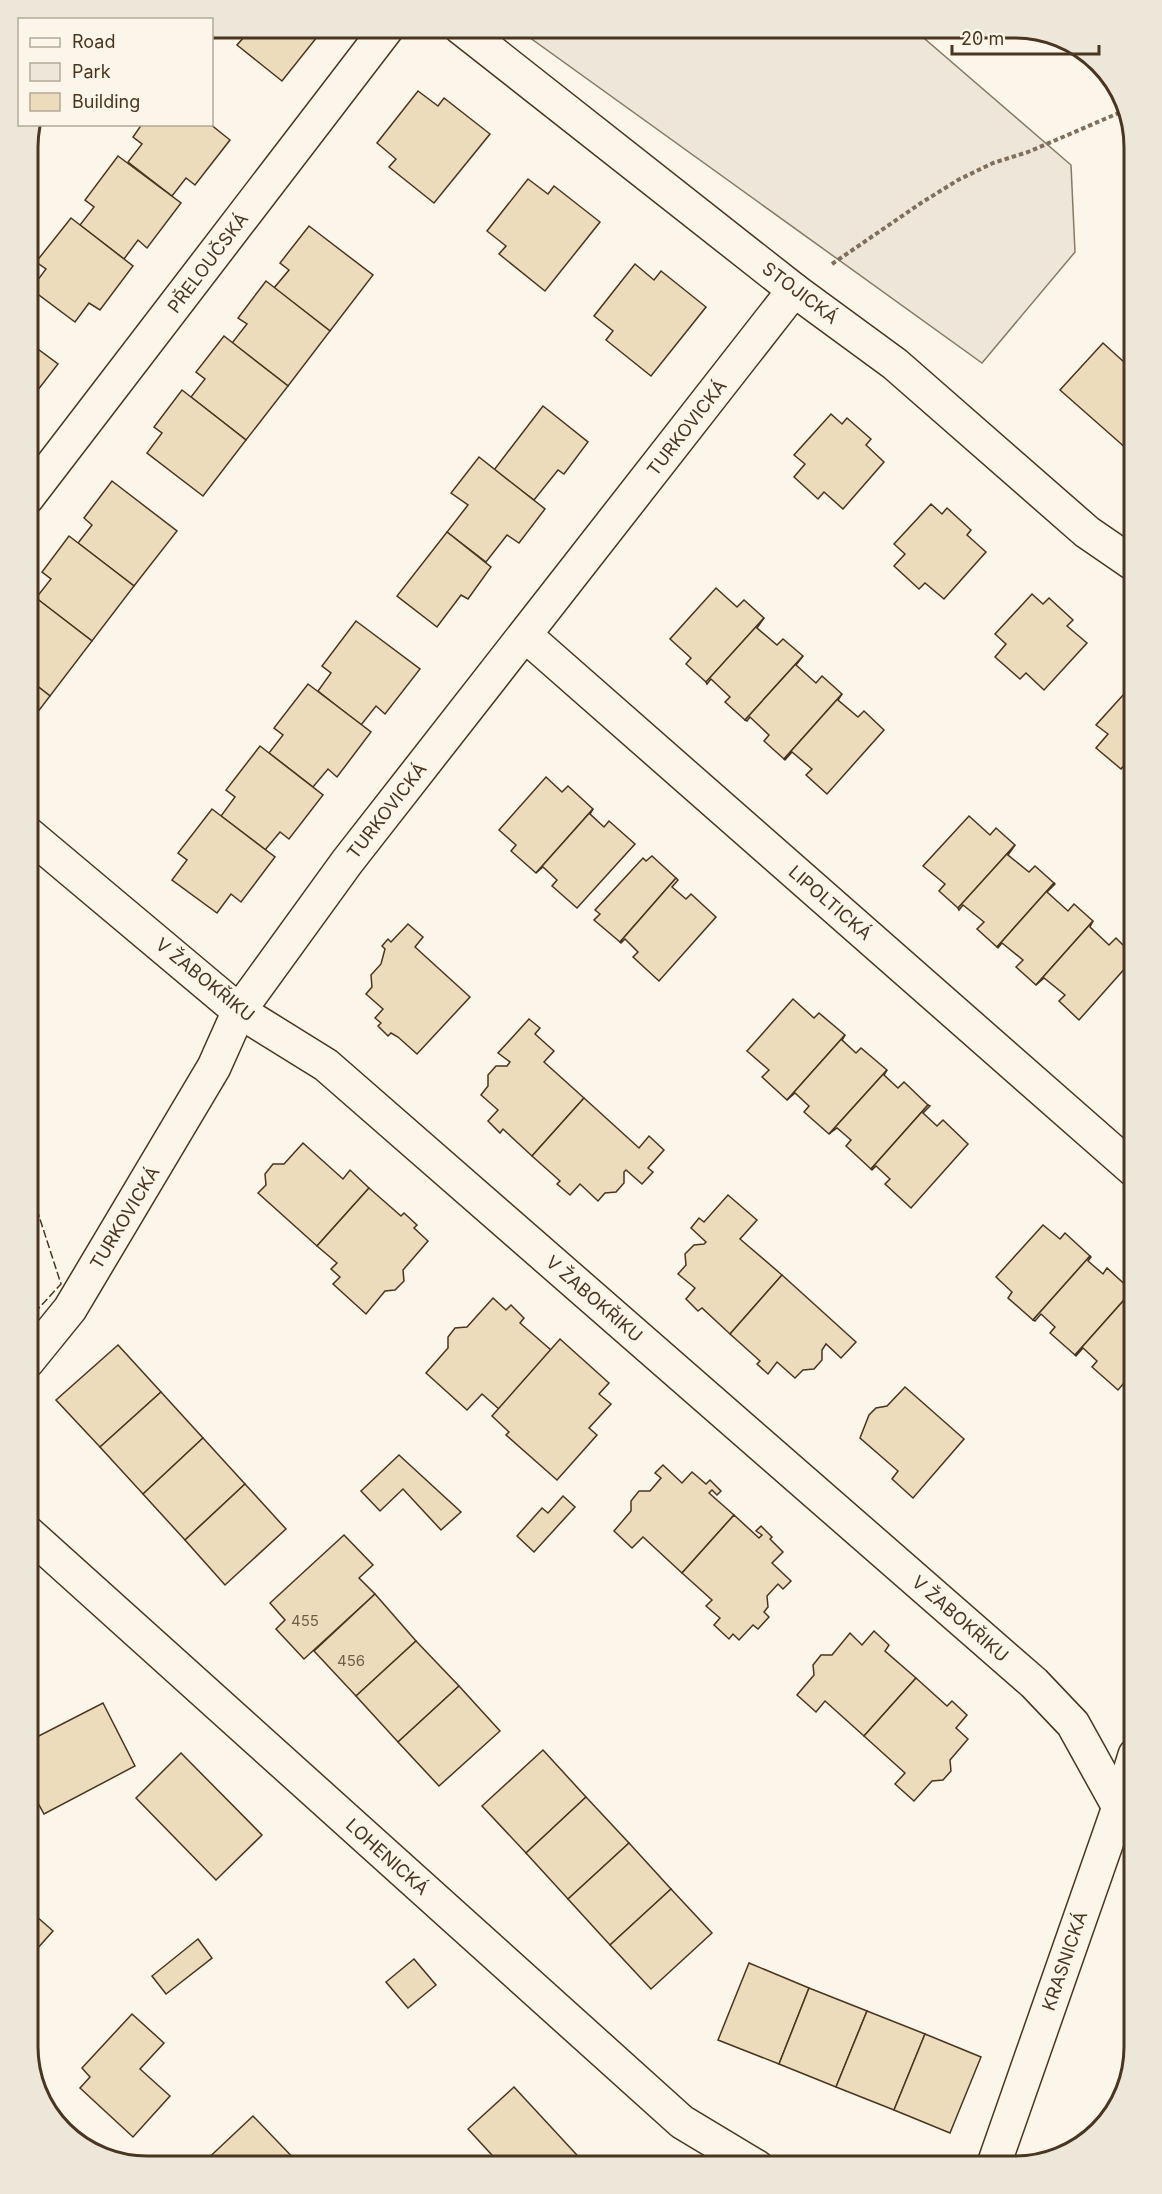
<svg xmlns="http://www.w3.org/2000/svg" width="1162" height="2194" font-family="Inter,sans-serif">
  <rect width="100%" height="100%" fill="#fbf6e9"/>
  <polygon fill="#ede6d9" stroke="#887966" stroke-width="1.5" points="515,27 911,27 1071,165 1075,252 982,363"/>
  <g fill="#ecdcbc" stroke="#4a3520" stroke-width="1.5">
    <polygon points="232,27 325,27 282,81 237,45 244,37"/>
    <polygon points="418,91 438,106 444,98 490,134 434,203 389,167 396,159 377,143"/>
    <polygon points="142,124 210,124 230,140 195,185 186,178 172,196 128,162 142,144 133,137"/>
    <polygon points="118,156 181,203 147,248 138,240 124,259 80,225 94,207 85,200"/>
    <polygon points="528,179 548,194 554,186 600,222 545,291 499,254 506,246 487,231"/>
    <polygon points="71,218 133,266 100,310 89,303 75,322 31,289 46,269 36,262"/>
    <polygon points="309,226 373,275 330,331 274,288 289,270 280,263"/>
    <polygon points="635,264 654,280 661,271 706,307 651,376 606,340 613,331 594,316"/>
    <polygon points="266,281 330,331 288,386 232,343 247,324 238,318"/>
    <polygon points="224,336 288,386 246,440 191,397 205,379 196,372"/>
    <polygon points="27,341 58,364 27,404"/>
    <polygon points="1103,343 1135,372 1135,441 1128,450 1060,390"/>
    <polygon points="182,390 246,440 203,496 147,453 162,433 154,427"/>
    <polygon points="543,406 588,442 564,474 558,470 534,500 494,470"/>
    <polygon points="831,414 842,424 847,418 871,439 866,445 884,462 843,509 824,492 818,499 794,477 805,464 794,455"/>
    <polygon points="479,457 545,509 519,543 507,535 486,562 447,532 468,505 451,493"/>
    <polygon points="112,481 177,531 134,586 78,543 92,525 84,518"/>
    <polygon points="931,504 942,514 947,508 971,530 967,535 986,552 944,599 925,583 919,589 894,566 905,554 894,544"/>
    <polygon points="447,532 491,567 468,599 461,595 437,627 397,596"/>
    <polygon points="69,536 134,586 92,641 36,598 51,579 42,572"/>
    <polygon points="716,588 737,607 744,600 764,618 706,682 686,664 691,658 670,639"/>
    <polygon points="27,591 92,641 50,696 27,678"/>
    <polygon points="1032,594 1043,604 1049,598 1073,620 1067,626 1087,643 1044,690 1026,673 1020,679 995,657 1006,644 995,634"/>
    <polygon points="764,618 757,628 777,645 783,639 803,656 745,720 725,702 730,697 711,679 707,684 706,682"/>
    <polygon points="356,621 420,669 385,714 376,706 361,725 318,691 331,673 322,666"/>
    <polygon points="803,656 796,665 816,683 822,676 842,694 784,759 764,741 769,735 750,717 747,721 745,720"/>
    <polygon points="27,678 50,696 27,726"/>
    <polygon points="308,684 371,732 337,777 328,769 313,787 269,753 283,735 274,728"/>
    <polygon points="1133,684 1135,686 1135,771 1126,763 1121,769 1096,748 1108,734 1096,725"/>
    <polygon points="842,694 838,700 858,717 864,711 884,730 827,794 806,775 812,769 792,752 785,760 784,759"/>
    <polygon points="260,746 323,795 289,839 280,832 265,850 221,816 235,797 226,790"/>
    <polygon points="546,777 562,792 568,786 593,809 536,873 511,851 516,845 499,830"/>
    <polygon points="212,809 275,857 241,902 231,894 217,913 172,880 187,860 178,853"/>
    <polygon points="593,809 590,814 604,827 609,821 635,844 577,908 552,886 557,880 543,867 536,873"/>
    <polygon points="969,816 990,835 996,828 1015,845 958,908 939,891 945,884 923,866"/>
    <polygon points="1015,845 1008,855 1029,872 1035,866 1054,883 997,947 977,929 984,922 963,905 959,910 958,908"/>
    <polygon points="652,856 676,878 620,942 594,920 600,914 595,910 643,858 646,861"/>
    <polygon points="676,878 678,880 672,887 686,899 691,894 716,917 659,981 633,957 638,952 625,939 621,943 620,942"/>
    <polygon points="1054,883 1055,884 1047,892 1068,911 1074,904 1093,921 1036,985 1016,967 1023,960 1002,943 998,948 997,947"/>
    <polygon points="1093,921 1090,927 1109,945 1116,938 1135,957 1079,1020 1059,1001 1065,995 1044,978 1036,985"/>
    <polygon points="408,924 423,937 415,947 470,997 417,1054 398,1037 391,1033 388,1036 378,1026 381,1023 375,1018 383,1009 366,994 372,987 371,975 381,964 385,949 382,946 388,939 391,942"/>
    <polygon points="793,999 814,1018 819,1013 845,1035 787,1100 762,1077 769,1070 747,1051"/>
    <polygon points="529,1019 540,1028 535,1034 554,1051 544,1062 584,1098 532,1156 503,1129 500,1133 488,1121 498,1110 481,1095 488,1086 488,1075 496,1066 507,1066 510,1062 498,1053"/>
    <polygon points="845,1035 842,1040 856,1053 861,1048 887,1070 829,1134 804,1112 809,1106 795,1093 787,1100"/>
    <polygon points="887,1070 884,1075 898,1088 904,1082 928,1105 871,1169 846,1146 851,1140 837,1128 829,1134"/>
    <polygon points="584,1098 639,1148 649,1136 664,1150 648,1168 653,1172 642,1184 626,1170 624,1172 624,1183 616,1192 605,1193 598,1201 580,1184 570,1195 557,1184 560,1181 532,1156"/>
    <polygon points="928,1105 930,1106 923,1113 937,1126 943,1120 968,1144 911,1208 885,1184 890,1179 876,1166 872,1170 871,1169"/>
    <polygon points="303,1143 343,1179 350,1170 369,1188 317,1246 258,1193 266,1185 265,1174 273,1164 284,1164"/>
    <polygon points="369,1188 401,1216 404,1213 417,1225 414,1228 428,1241 403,1270 404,1281 395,1290 385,1291 366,1314 333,1284 340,1277 331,1269 337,1263 317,1246"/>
    <polygon points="728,1195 757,1220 740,1239 782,1275 730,1334 702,1308 698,1311 686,1299 695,1288 678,1274 686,1265 685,1254 694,1245 704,1244 706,1242 691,1228 699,1218 704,1222"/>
    <polygon points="1043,1225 1060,1239 1065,1233 1090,1256 1033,1320 1008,1298 1012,1292 996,1277"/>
    <polygon points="1090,1256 1091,1257 1088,1261 1103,1274 1107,1268 1132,1291 1075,1355 1050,1333 1055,1327 1041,1314 1035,1321 1033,1320"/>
    <polygon points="782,1275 856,1342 841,1358 826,1344 822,1350 822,1360 814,1369 803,1370 795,1378 777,1362 768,1374 757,1364 760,1361 730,1334"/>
    <polygon points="1132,1291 1134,1292 1130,1296 1135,1300 1135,1370 1118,1390 1092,1367 1097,1361 1083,1348 1076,1356 1075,1355"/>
    <polygon points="493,1298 506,1310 511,1305 524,1318 520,1323 551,1350 499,1409 482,1394 467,1410 426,1373 448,1348 448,1337 455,1328 467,1327"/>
    <polygon points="560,1339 609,1383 599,1394 611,1404 589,1428 597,1435 557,1480 506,1435 509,1432 492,1416"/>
    <polygon points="118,1345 161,1392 100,1447 56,1400"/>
    <polygon points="905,1387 964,1439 913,1498 892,1479 898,1471 860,1438 869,1415 876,1408 887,1406"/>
    <polygon points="161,1392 203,1438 143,1494 100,1447"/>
    <polygon points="203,1438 245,1484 185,1540 143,1494"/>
    <polygon points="399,1455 461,1512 441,1530 403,1489 380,1511 361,1491"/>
    <polygon points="663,1465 682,1483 692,1472 706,1484 710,1480 721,1491 717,1495 712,1490 709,1493 734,1515 682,1573 643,1537 632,1548 614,1531 631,1511 631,1501 639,1491 650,1491 661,1478 655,1473"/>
    <polygon points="245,1484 286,1529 225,1585 185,1540"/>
    <polygon points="563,1496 575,1507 534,1552 517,1536 542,1508 548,1513"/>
    <polygon points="734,1515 759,1538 762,1535 756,1531 761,1526 772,1537 770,1539 783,1552 772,1563 791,1581 783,1589 778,1584 767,1596 768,1607 764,1612 769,1617 758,1629 753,1625 739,1640 733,1634 729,1639 714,1625 720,1618 706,1606 712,1600 682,1573"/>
    <polygon points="344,1535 373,1565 359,1578 375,1594 304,1659 276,1629 285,1620 270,1603"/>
    <polygon points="375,1594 416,1641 356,1696 314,1651"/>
    <polygon points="874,1631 889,1645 885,1651 916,1678 864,1736 825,1701 816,1712 797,1695 814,1675 813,1665 821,1655 832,1655 850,1633 862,1645"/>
    <polygon points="416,1641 459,1686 398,1742 356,1696"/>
    <polygon points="916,1678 947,1706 952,1701 967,1715 956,1728 968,1739 950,1760 951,1771 943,1780 932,1781 914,1801 895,1784 905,1773 864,1736"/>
    <polygon points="459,1686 500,1731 439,1786 398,1742"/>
    <polygon points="103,1703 135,1766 44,1814 27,1783 27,1742"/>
    <polygon points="543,1750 586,1797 526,1853 482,1806"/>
    <polygon points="181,1753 262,1835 216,1880 136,1798"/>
    <polygon points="586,1797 629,1843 568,1899 526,1853"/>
    <polygon points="629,1843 671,1889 610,1945 568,1899"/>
    <polygon points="671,1889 712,1933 651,1989 610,1945"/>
    <polygon points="27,1908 53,1931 27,1960"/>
    <polygon points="198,1939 212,1958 166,1994 152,1976"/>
    <polygon points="414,1959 436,1985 408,2008 386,1982"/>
    <polygon points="749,1963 809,1988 779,2064 718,2040"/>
    <polygon points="809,1988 867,2011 836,2087 779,2064"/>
    <polygon points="867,2011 925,2034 894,2110 836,2087"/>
    <polygon points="132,2014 164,2043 140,2069 170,2096 133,2137 80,2088 90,2077 82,2068"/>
    <polygon points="925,2034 981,2057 950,2133 894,2110"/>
    <polygon points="514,2087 588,2167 503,2167 468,2129"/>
    <polygon points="253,2116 302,2167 201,2167 200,2166"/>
  </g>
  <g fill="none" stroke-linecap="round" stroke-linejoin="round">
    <defs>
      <g id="street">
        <polyline points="460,27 794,290 895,364 1087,532 1135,565"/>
        <polyline points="27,498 388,27"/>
        <polyline points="525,635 1135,1171"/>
        <polyline points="27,833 239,1011 326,1065 1034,1683 1073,1724 1119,1807"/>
        <polyline points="27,1362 70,1309 214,1067 239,1011 347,862 794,290"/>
        <polyline points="27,1532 682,2122 757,2167"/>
        <polyline points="993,2167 1119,1807 1135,1755"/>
      </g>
    </defs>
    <use href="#street" stroke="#4a3520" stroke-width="36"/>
    <polyline stroke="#7f6f5c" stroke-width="4" stroke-dasharray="4.5 3" stroke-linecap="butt" points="832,264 921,203 958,180 993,163 1028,152 1128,109"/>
    <use href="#street" stroke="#fbf6e9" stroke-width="33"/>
    <polyline stroke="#4a3520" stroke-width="1.5" stroke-dasharray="8 3" stroke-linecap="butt" points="27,1321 61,1284 27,1179"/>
  </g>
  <g text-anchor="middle" stroke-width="4.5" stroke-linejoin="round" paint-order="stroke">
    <g font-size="15" fill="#725f47">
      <text x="305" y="1626">455</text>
      <text x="351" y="1666">456</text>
    </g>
    <g font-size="18" fill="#4a3520" stroke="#fbf6e9">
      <text transform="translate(208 263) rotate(-53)" y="6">PŘELOUČSKÁ</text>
      <text transform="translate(800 293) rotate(37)" y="6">STOJICKÁ</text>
      <text transform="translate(687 428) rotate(-52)" y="6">TURKOVICKÁ</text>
      <text transform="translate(387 811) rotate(-52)" y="6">TURKOVICKÁ</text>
      <text transform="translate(830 903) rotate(41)" y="6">LIPOLTICKÁ</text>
      <text transform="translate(205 980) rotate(39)" y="6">V ŽABOKŘIKU</text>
      <text transform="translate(125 1218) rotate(-59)" y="6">TURKOVICKÁ</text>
      <text transform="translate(594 1299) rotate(41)" y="6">V ŽABOKŘIKU</text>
      <text transform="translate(960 1619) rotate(41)" y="6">V ŽABOKŘIKU</text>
      <text transform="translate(387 1857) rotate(42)" y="6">LOHENICKÁ</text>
      <text transform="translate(1065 1961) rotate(-71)" y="6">KRASNICKÁ</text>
    </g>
  </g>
  <path d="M0 0H1162V2194H0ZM147 38H1015A109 109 0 0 1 1124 147V2047A109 109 0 0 1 1015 2156H147A109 109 0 0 1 38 2047V147A109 109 0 0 1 147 38Z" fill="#ede7d9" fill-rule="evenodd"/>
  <path fill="none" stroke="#4a3520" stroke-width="3" d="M147 38H1015A109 109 0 0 1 1124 147V2047A109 109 0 0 1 1015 2156H147A109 109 0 0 1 38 2047V147A109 109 0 0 1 147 38Z"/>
  <rect x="18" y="18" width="195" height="108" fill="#fbf6e9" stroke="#b4a999" stroke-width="1.5"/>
  <rect x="30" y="38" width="30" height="9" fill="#fbf6e9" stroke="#b4a999" stroke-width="1.5"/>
  <text x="72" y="48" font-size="18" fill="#4a3520">Road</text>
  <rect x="30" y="63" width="30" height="18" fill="#ede6d9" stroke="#b4a999" stroke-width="1.5"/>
  <text x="72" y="78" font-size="18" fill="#4a3520">Park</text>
  <rect x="30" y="93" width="30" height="18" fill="#ecdcbc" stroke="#b4a999" stroke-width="1.5"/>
  <text x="72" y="108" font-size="18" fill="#4a3520">Building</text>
  <path d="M952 45v9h147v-9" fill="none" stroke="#4a3520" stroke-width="3"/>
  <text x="961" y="45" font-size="18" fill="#4a3520" stroke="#fbf6e9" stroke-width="4.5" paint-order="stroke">20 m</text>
</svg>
